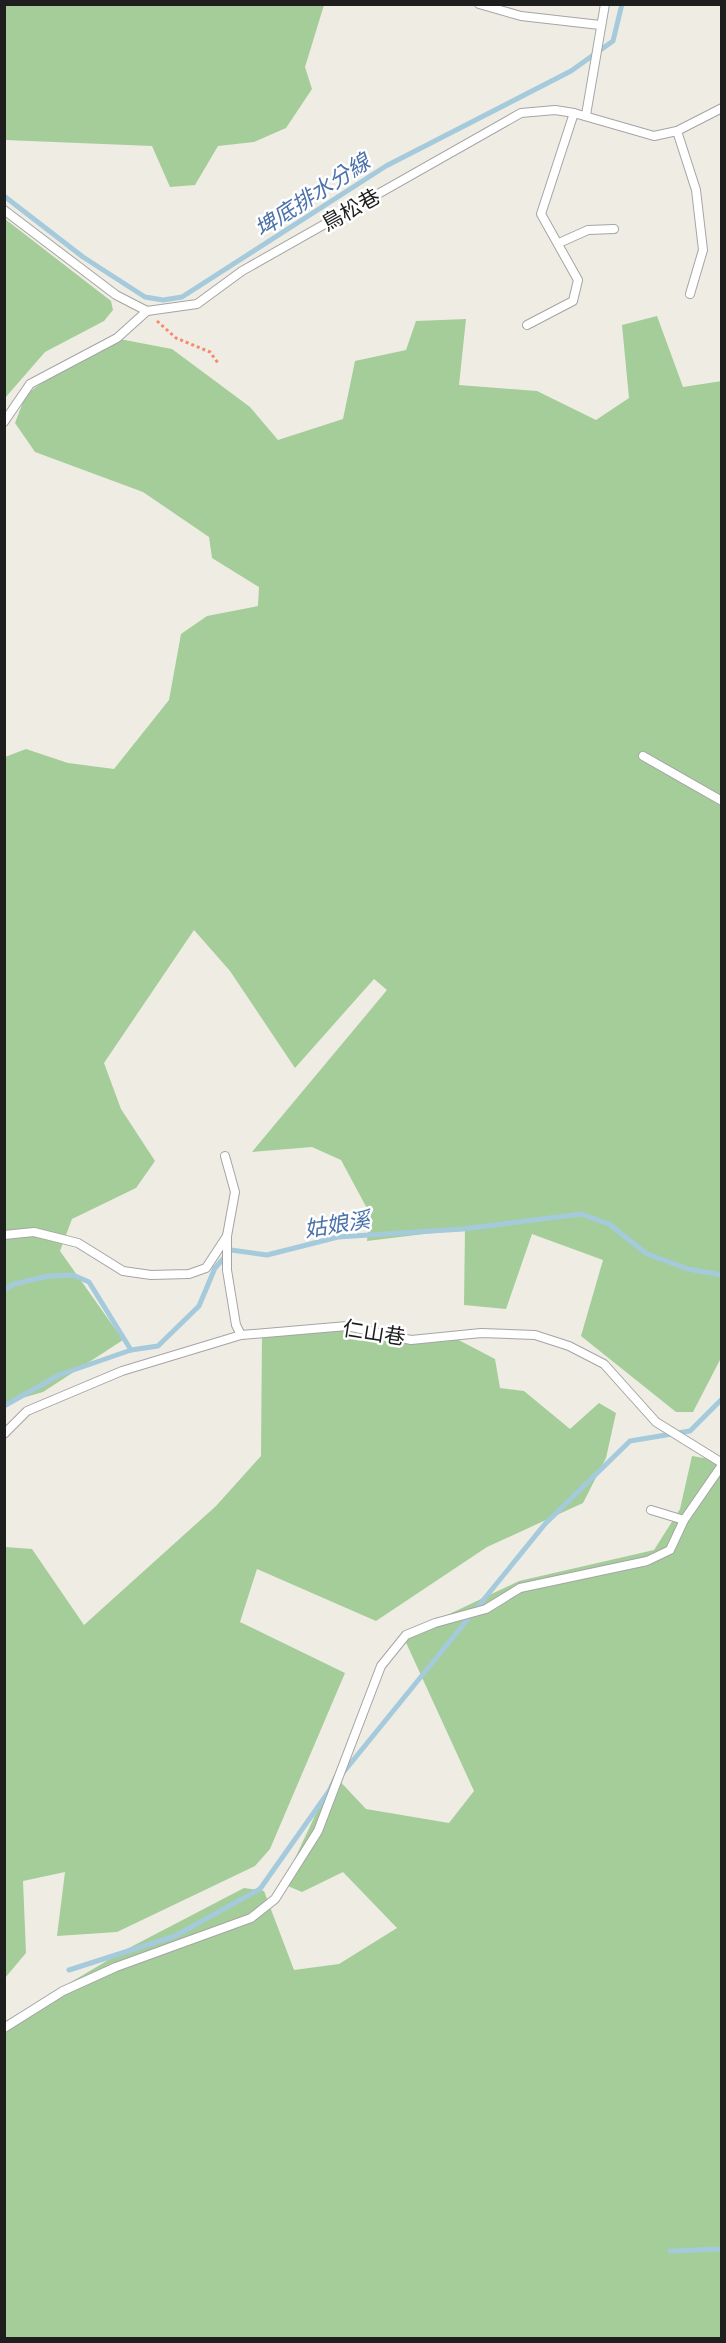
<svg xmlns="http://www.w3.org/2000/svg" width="726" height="2343" font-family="'IBM Plex Sans','Noto Sans TC',sans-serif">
  <rect width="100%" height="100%" fill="#efece4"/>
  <g fill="#a4cd99">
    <polygon points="5,4 324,4 324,5 305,67 312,89 286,128 254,142 218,146 195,185 170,187 152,146 5,140"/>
    <polygon points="5,219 111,301 113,310 104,321 45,352 5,398"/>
    <polygon points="657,316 683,387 722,381 722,1356 693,1412 676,1412 581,1336 603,1260 532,1234 506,1309 464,1305 465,1229 367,1241 370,1214 341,1160 312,1147 252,1152 387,990 374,979 295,1068 230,971 194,930 104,1063 121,1109 155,1161 136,1188 72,1219 60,1251 123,1340 43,1392 5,1403 5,757 26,749 68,763 114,769 169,700 181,634 207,616 258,606 259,587 212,558 209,537 143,492 35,452 15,423 26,394 109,337 172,349 250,407 278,440 343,419 355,361 406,350 416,321 466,319 459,385 537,391 596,420 629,398 622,325"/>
    <polygon points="322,1326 399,1343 449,1335 495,1359 500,1388 524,1391 570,1429 599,1403 616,1413 606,1458 583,1503 487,1547 376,1621 257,1569 240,1622 345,1673 270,1849 255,1866 117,1932 57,1936 65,1872 23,1881 26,1953 5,1978 5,1547 32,1549 84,1625 216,1506 261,1456 262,1334"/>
    <polygon points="692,1456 721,1461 721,2338 5,2338 4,2022 125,1950 244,1888 264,1891 294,1970 339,1964 397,1928 343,1872 302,1892 283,1884 334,1775 366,1809 449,1823 474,1791 403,1636 519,1581 654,1550 680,1509"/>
  </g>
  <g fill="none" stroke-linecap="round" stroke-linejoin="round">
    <g stroke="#a5cadb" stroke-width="5">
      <polyline points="4,196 83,257 145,297 163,300 182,297 386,166 571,71 613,41 622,4"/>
      <polyline points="4,1290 14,1284 48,1276 73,1275 89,1282 131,1350"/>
      <polyline points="4,1406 59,1375 131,1350 158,1346 199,1306 215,1268 231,1250 267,1255 338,1237 463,1229 581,1214 609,1224 647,1254 688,1269 722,1275"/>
      <polyline points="342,1774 545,1524 630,1441 690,1431 722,1399"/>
      <polyline points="69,1970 175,1936 260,1889 334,1784"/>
      <polyline points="670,2251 722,2249"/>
    </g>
    <defs>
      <g id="lane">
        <polyline points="479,4 521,16 600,25"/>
        <polyline points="586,115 605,4"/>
        <polyline points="677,131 696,190 703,250 690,294"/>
        <polyline points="4,210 116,295 147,311 197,304 242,271 521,113 555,110 574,113 654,136 677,131 722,108"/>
        <polyline points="559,243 588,230 614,229"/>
        <polyline points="527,325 573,301 578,280 541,214 574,113"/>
        <polyline points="4,422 30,384 117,338 147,311"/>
        <polyline points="643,756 722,801"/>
        <polyline points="225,1156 235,1192 227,1236 227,1270 236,1325 241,1335"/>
        <polyline points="4,1235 34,1232 78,1243 123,1271 151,1275 189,1274 206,1268 227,1236"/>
        <polyline points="4,1434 27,1411 122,1371 241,1335 347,1326 411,1340 481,1333 535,1335 569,1346 604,1364 656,1422 722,1463"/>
        <polyline points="651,1510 684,1520"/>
        <polyline points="4,2028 63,1991 116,1967 251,1918 275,1899 318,1831 381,1666 406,1635 435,1623 486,1609 520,1588 647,1561 670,1550 684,1520 722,1465"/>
      </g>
    </defs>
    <use href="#lane" stroke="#a5a5a5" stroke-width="10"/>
    <polyline stroke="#f7896d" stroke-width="3" stroke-dasharray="3 3" stroke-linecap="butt" points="157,321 176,338 210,352 218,363"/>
    <use href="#lane" stroke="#fff" stroke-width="8"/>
  </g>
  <g text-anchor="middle" stroke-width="5" stroke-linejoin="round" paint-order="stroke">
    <g font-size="21" fill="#1e1e1e" stroke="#fff">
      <text transform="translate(351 210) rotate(-29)" y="7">鳥松巷</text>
      <text transform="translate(374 1333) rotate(9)" y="7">仁山巷</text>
    </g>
    <g font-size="22" font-style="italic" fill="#4c72ab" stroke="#fff">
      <text transform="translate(312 195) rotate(-33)" y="8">埤底排水分線</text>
      <text transform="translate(337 1224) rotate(-9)" y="8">姑娘溪</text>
    </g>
  </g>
  <rect width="726" height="2343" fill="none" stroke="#1e1e1e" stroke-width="12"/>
</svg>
